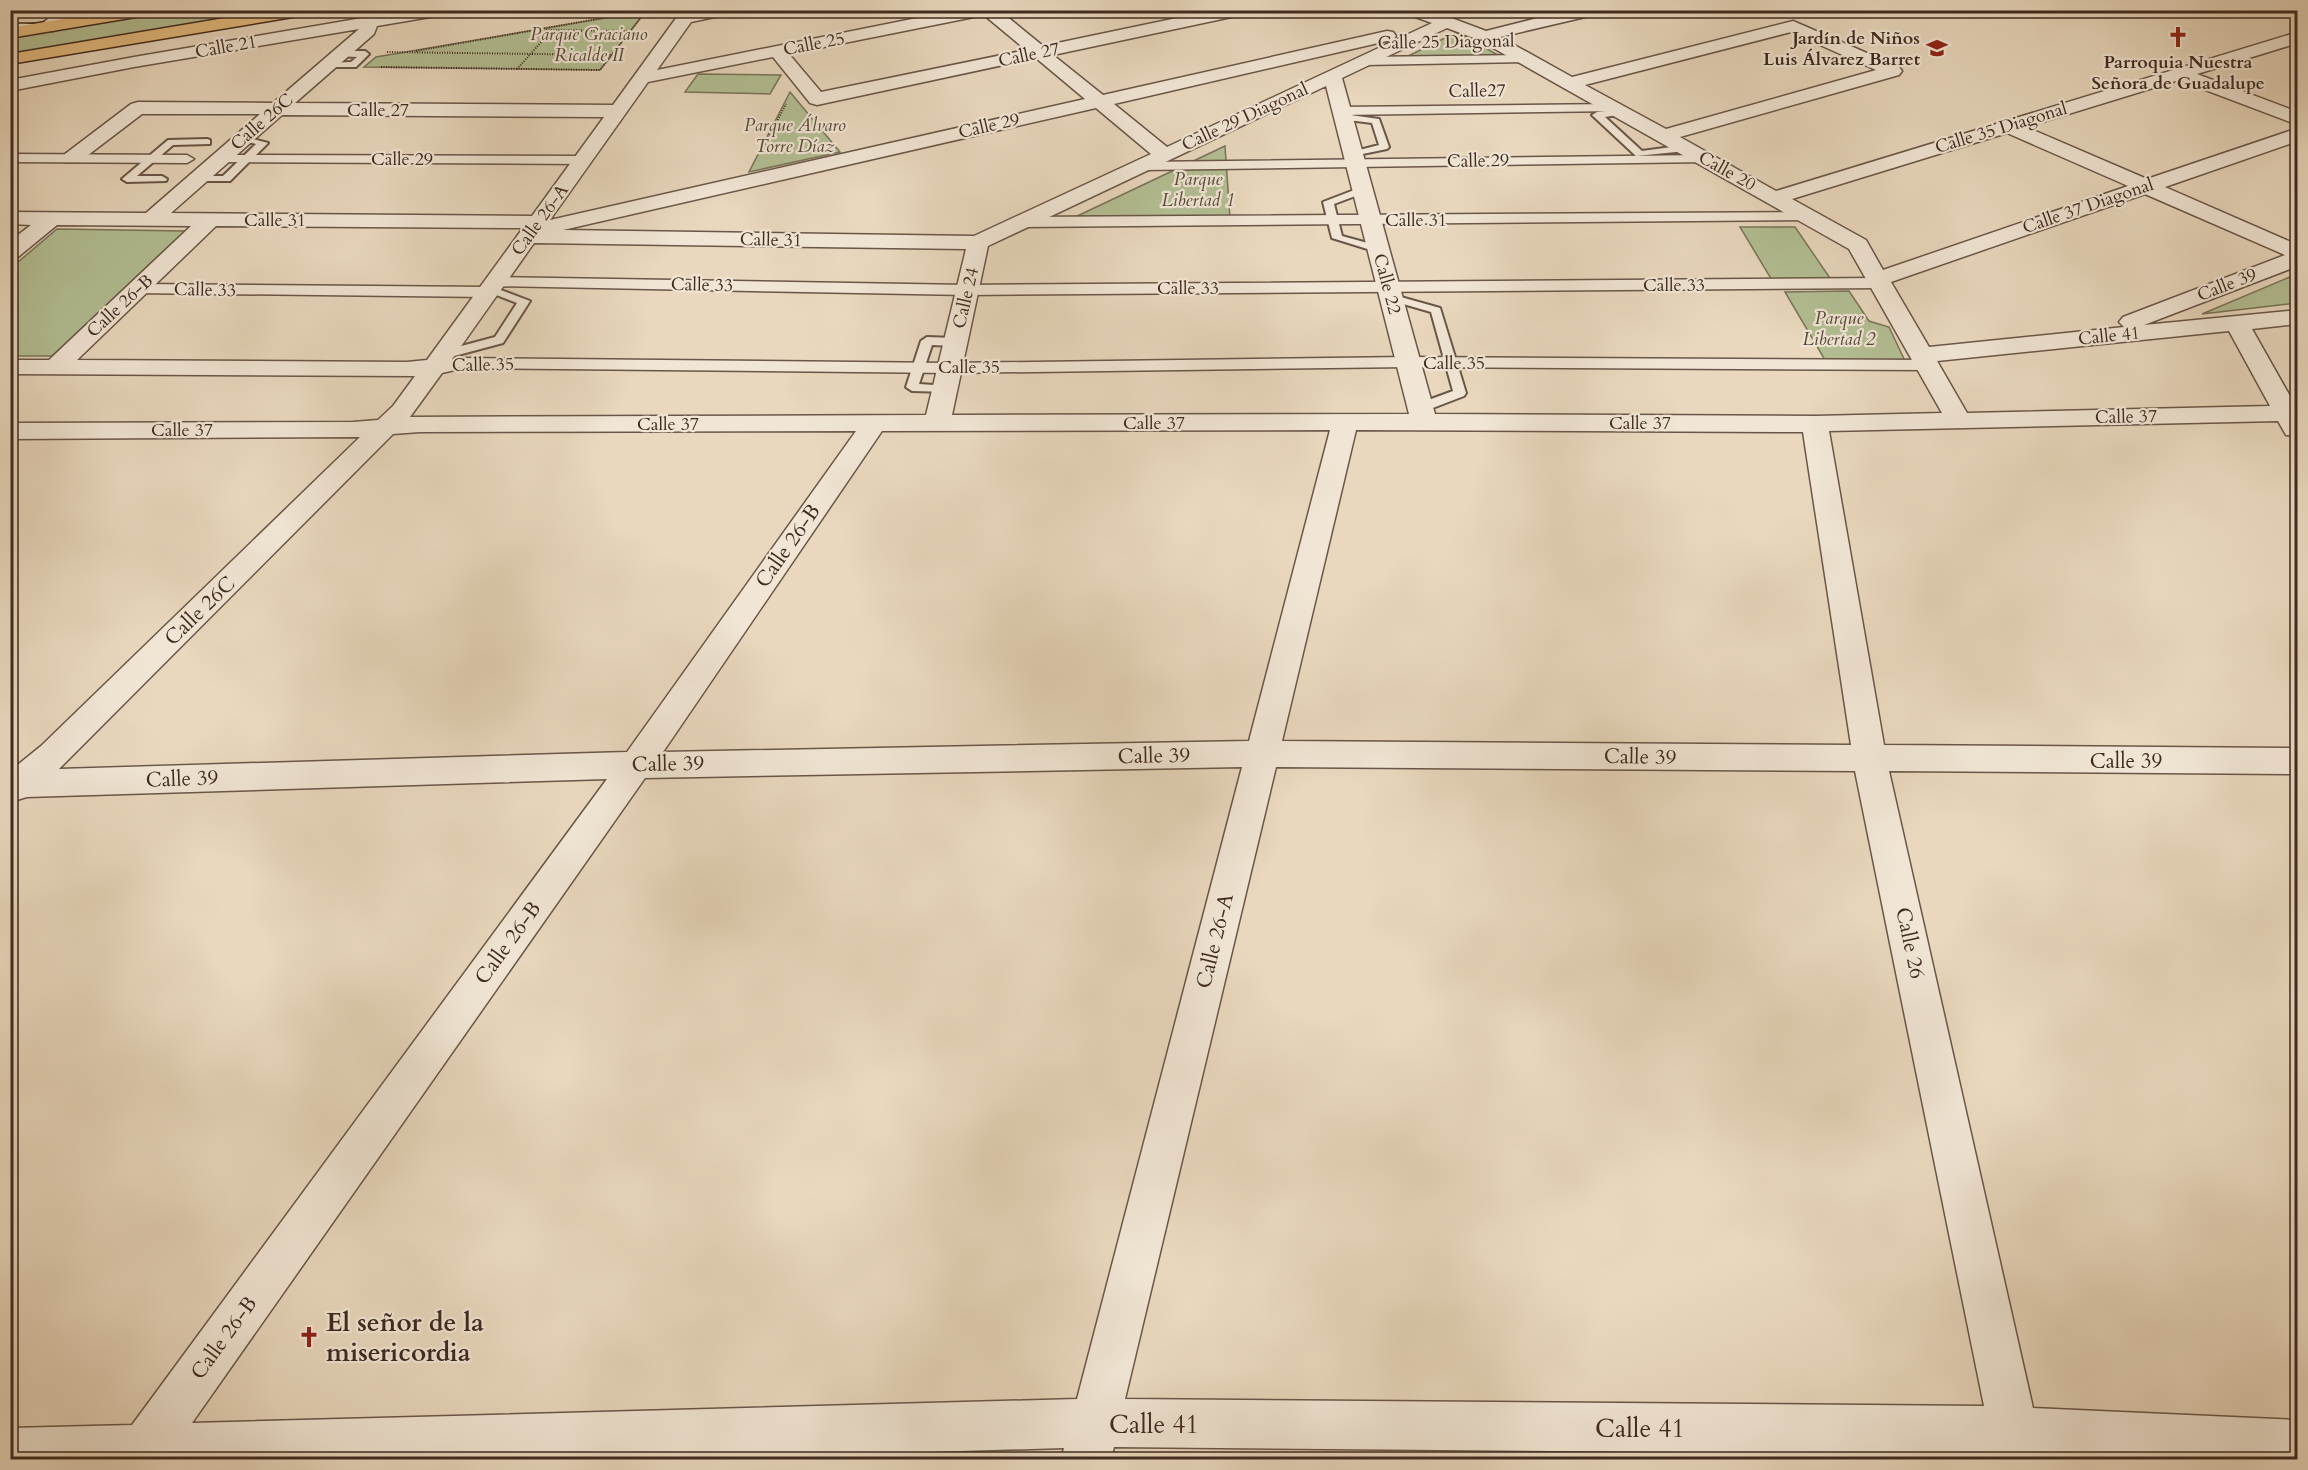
<svg xmlns="http://www.w3.org/2000/svg" width="2308" height="1470" font-family="Cardo,serif">
  <style>
    .green { fill: #b3bf94; stroke: #79745a; stroke-width: 1.5 }
    .lines { fill: none; stroke-linecap: round; stroke-linejoin: round }
    .service-casing { stroke: #6a5648; stroke-width: 4 }
    .pedestrian-casing { stroke: #6a5648; stroke-width: 3 }
    .minor-casing { stroke: #6a5648; stroke-width: 3 }
    .primary-casing { stroke: #3f2a21; stroke-width: 3 }
    .path { stroke: #3f2a21; stroke-width: 2; stroke-dasharray: 1 1.5; stroke-linecap: butt }
    .service { fill: #f1e6d5; fill-rule: evenodd }
    .pedestrian { fill: #f1e6d5; fill-rule: evenodd }
    .minor { fill: #f1e6d5; fill-rule: evenodd }
    .primary { fill: #e4bc7f; fill-rule: evenodd }
    .labels { text-anchor: middle; dominant-baseline: central; stroke-width: 4.5; stroke-linejoin: round; paint-order: stroke }
    .far-park-label { font-size: 18px; font-style: italic; fill: #564838; stroke: #f1e6d5 }
    .far-poi-label { font-size: 18px; font-weight: bold; fill: #3f2a21; stroke: #f1e6d5; text-anchor: end }
    .far-street-label { font-size: 18px; fill: #3f2a21; stroke: #f1e6d5 }
    .street-label { font-size: 21px; fill: #3f2a21; stroke: #f1e6d5 }
    .near-poi-label { font-size: 26px; font-weight: bold; fill: #3f2a21; stroke: #f1e6d5; text-anchor: start }
    .near-street-label { font-size: 26px; fill: #3f2a21; stroke: #f1e6d5 }
  </style>
  <rect width="100%" height="100%" fill="#e9d8be"/>
  <filter id="stains"><feTurbulence type="fractalNoise" baseFrequency=".00333" numOctaves="4"/><feColorMatrix values="0 0 0 0 .2 0 0 0 0 .09 0 0 0 0 .02 0 0 0 .5 -.17"/></filter>
  <radialGradient id="worn" r=".72"><stop offset=".6" stop-color="#630" stop-opacity="0"/><stop offset="1" stop-color="#630" stop-opacity=".3"/></radialGradient>
  <path class="green" d="M176,11h109l-274,45v-19z
    M646,11l-46,59 -236,-3 12,-10z
    M1455,33h4l46,26 -107,2z
    M698,74l83,1 -11,19 -85,-2z
    M790,92l50,60 -91,20z
    M1225,146l5,72 -159,1z
    M1740,227h55l37,54 -59,1z
    M57,229l128,2 -133,125h-41v-88z
    M2297,274v29l-95,11z
    M1849,291l20,30 20,6 16,34 -80,-1 -40,-68z"/>
  <g class="lines">
    <defs>
      <path id="service" d="M10,24h30l4,3 -4,3h-30z
        M340,51h25l4,3 -13,13h-31v-4l26,-1 6,-5 -20,-1v-4z
        M1621,109l3,1v4l-19,3 37,34 44,-6 5,3 -5,3 -50,5 -44,-41 5,-3z
        M1343,114l36,5 10,28 -2,2 -39,8v-4l31,-8 -7,-22 -32,-4v-4z
        M241,136l27,7 -38,38h-37l-1,-2 5,-3h26l33,-32 -15,-4z
        M207,139l3,1v4l-37,1 -36,31h25l5,3 -1,2 -39,1 -5,-3 46,-39z
        M1362,187l5,3 -1,2 -32,12 8,32 40,11v4h-8l-42,-13 -9,-36z
        M490,286l40,15 -27,42 -60,16 -4,-1v-6l56,-15 22,-34 -31,-12v-4z
        M1390,294l50,14 26,85 -2,3 -39,15h-10l-1,-3 1,-3 38,-14 -22,-79 -45,-13v-4z
        M927,337l28,1 6,4 -6,4 -23,-1 -13,39 30,2 2,3 -2,3 -37,-1 -6,-4 15,-46z"/>
      <path id="pedestrian" d="M1528,55l6,4 -1,3 -169,3 -6,-4 6,-4z
        M1614,104l5,1 2,3 -2,3 -278,4 -7,-4 7,-4z
        M10,154l177,1 7,4 -7,4 -177,-1z
        M220,155l363,1 7,4 -7,4 -368,-2 -2,-3z
        M1704,155l7,4 -2,3 -566,8 -7,-4 7,-4z
        M1808,212l8,5 -3,3 -789,7 -8,-5 8,-5z
        M496,277l471,8 913,-7 8,5 -8,5 -913,7 -477,-9 -2,-4 2,-4z
        M138,284l350,3 8,5 -8,5 -356,-4 -2,-4z
        M1408,357l519,3 6,1 3,4 -3,4 -6,1 -519,-3 -458,6 -489,-5 -6,-1 -3,-4 3,-4 6,-1 489,5z"/>
      <path id="minor" d="M59,10h20l-26,21h-12l-3,-4z
        M409,10h41l-8,5 -65,11 -3,8 -79,69 318,2 69,-95h49l-2,4 -38,8 -34,48 300,-60h42l44,36 172,-36h34l-8,5 -188,40 50,40 284,-64 6,1 3,4 -3,4 -6,1 -273,63 53,43 265,-124 -25,-9 -2,-4h25l56,21 83,-21h31l-2,4 -98,23 72,40 221,-56 106,46 3,4 -3,4 -219,62 96,54 522,-159v11l-101,31 101,38v13l-119,-45 -153,47 121,52 151,-51v13l-133,46 133,58v21l-154,59 154,-15v14l-46,5 43,76h3v31l-12,-1 -8,-14 -449,10 55,314 414,3v26l-409,-3 144,637 265,12v40h-200l-54,-3 1,3h-50l-1,-5 -880,-8 -3,13h-50l3,-12 -407,12h-647v-32l122,-3 475,-646 -580,18 -17,5v-31l31,-25 319,-309 -350,2v-16l343,-1 25,-2 15,-14 22,-30 -405,-2v-14h39l142,-134 -134,-1 -39,32 -8,2v-18l21,-16 -21,-1v-12l136,1 114,-99h-118l-63,48h-14l-3,-4 3,-4 66,-50 7,-2 135,1 86,-74 -225,38 -124,24v-11l124,-23zM984,15l42,35 -205,42 -32,-38zM1447,28l32,12 370,209 93,164 -127,3 -380,-2 -93,-336zM1791,32l85,38 -210,59 -81,-44zM773,57l37,46 7,2 219,-47 49,41 -535,121 98,-138zM1326,86l83,328 -457,1 36,-169zM1096,108l55,46 -177,82 -411,-6zM282,115l322,2 -72,99 -361,-3zM2007,133l121,53 -245,84 -17,-30 -74,-41zM2145,194l140,61 -162,62 -4,5 5,5 -195,20 -38,-65zM216,226l307,2 -96,132 -20,2 -330,-2zM534,243l432,6 -40,166 -516,2 32,-44 13,-3 3,-5 -6,-6zM2229,331l41,75 -303,7 -30,-52zM1330,430l-81,311 -586,11 219,-321zM1356,430l447,2 48,313 -569,-4zM856,431l-229,321 -568,17 334,-335 27,-2zM1242,767l-165,632 -885,24 453,-645zM1276,767l579,4 129,635 -859,-7z"/>
      <path id="primary" d="M115,10h41l-8,5 -138,23v-10z
        M272,10h41l-8,5 -295,49v-10z"/>
    </defs>
    <use href="#service" class="service-casing"/>
    <use href="#pedestrian" class="pedestrian-casing"/>
    <use href="#minor" class="minor-casing"/>
    <use href="#primary" class="primary-casing"/>
    <path class="path" d="M546,30l84,1
      M416,51l232,-41
      M387,52l224,3
      M381,67l219,3 46,-59
      M517,69l35,-39
      M760,153l26,-49"/>
    <use href="#service" class="service"/>
    <use href="#pedestrian" class="pedestrian"/>
    <use href="#minor" class="minor"/>
    <use href="#primary" class="primary"/>
  </g>
  <defs>
    <symbol id="church-bare" viewBox="-9 -9 18 18"><path d="M-1.2-6h2.4v3.5h3.3v2.4h-3.3V6h-2.4V-.1h-3.3v-2.4h3.3Z" fill="#8f2418" stroke="#f1e6d5" stroke-width="2.5" paint-order="stroke"/></symbol>
    <symbol id="school-bare" viewBox="-9 -9 18 18"><path d="M0-5L7-2L0 1L-7-2ZM-4 1L0 2.5L4 1V4Q0 6-4 4Z" fill="#8f2418" stroke="#f1e6d5" stroke-width="2.5" paint-order="stroke"/></symbol>
  </defs>
  <g fill-rule="evenodd">
    <use href="#church-bare" x="2163" y="22" width="30" height="30"/>
    <use href="#school-bare" x="1922" y="33" width="30" height="30"/>
    <use href="#church-bare" x="294" y="1322" width="30" height="30"/>
  </g>
  <g class="labels">
    <g class="far-park-label">
      <text x="589" y="34">Parque Graciano<tspan x="589" dy="21">Ricalde II</tspan></text>
      <text x="795" y="125">Parque Álvaro<tspan x="795" dy="21">Torre Díaz</tspan></text>
      <text x="1198" y="179">Parque<tspan x="1198" dy="21">Libertad 1</tspan></text>
      <text x="1839" y="318">Parque<tspan x="1839" dy="21">Libertad 2</tspan></text>
    </g>
    <g class="far-poi-label">
      <text x="1920" y="38">Jardín de Niños<tspan x="1920" dy="21">Luis Álvarez Barret</tspan></text>
      <text x="2178" y="62" text-anchor="middle">Parroquia Nuestra<tspan x="2178" dy="21">Señora de Guadalupe</tspan></text>
    </g>
    <g class="far-street-label">
      <text transform="translate(1446 42) rotate(-1)">Calle 25 Diagonal</text>
      <text transform="translate(814 44) rotate(-11)">Calle 25</text>
      <text transform="translate(226 47) rotate(-10)">Calle 21</text>
      <text transform="translate(1029 55) rotate(-12)">Calle 27</text>
      <text transform="translate(1477 91) rotate(-1)">Calle27</text>
      <text x="378" y="110">Calle 27</text>
      <text transform="translate(1245 117) rotate(-25)">Calle 29 Diagonal</text>
      <text transform="translate(262 122) rotate(-41)">Calle 26C</text>
      <text transform="translate(989 126) rotate(-13)">Calle 29</text>
      <text transform="translate(2001 128) rotate(-17)">Calle 35 Diagonal</text>
      <text x="402" y="159">Calle 29</text>
      <text transform="translate(1478 161) rotate(-1)">Calle 29</text>
      <text transform="translate(1727 171) rotate(29)">Calle 20</text>
      <text transform="translate(2088 206) rotate(-19)">Calle 37 Diagonal</text>
      <text x="275" y="220">Calle 31</text>
      <text transform="translate(540 220) rotate(-54)">Calle 26-A</text>
      <text x="1416" y="220">Calle 31</text>
      <text transform="translate(771 240) rotate(1)">Calle 31</text>
      <text transform="translate(1387 284) rotate(75)">Calle 22</text>
      <text transform="translate(702 285) rotate(1)">Calle 33</text>
      <text x="1674" y="285">Calle 33</text>
      <text transform="translate(2227 285) rotate(-21)">Calle 39</text>
      <text x="1188" y="288">Calle 33</text>
      <text transform="translate(205 290) rotate(1)">Calle 33</text>
      <text transform="translate(966 298) rotate(-77)">Calle 24</text>
      <text transform="translate(120 306) rotate(-43)">Calle 26-B</text>
      <text transform="translate(2109 336) rotate(-6)">Calle 41</text>
      <text x="1454" y="363">Calle 35</text>
      <text transform="translate(483 365) rotate(-1)">Calle 35</text>
      <text x="969" y="367">Calle 35</text>
      <text transform="translate(2126 417) rotate(-1)">Calle 37</text>
      <text x="1154" y="423">Calle 37</text>
      <text x="1640" y="423">Calle 37</text>
      <text x="668" y="424">Calle 37</text>
      <text x="182" y="430">Calle 37</text>
    </g>
    <g class="street-label">
      <text transform="translate(788 546) rotate(-55)">Calle 26-B</text>
      <text transform="translate(200 611) rotate(-44)">Calle 26C</text>
      <text transform="translate(1154 756) rotate(-1)">Calle 39</text>
      <text transform="translate(1640 757) rotate(1)">Calle 39</text>
      <text x="2126" y="761">Calle 39</text>
      <text transform="translate(668 764) rotate(-1)">Calle 39</text>
      <text transform="translate(182 779) rotate(-2)">Calle 39</text>
      <text transform="translate(1215 941) rotate(-76)">Calle 26-A</text>
      <text transform="translate(508 943) rotate(-54)">Calle 26-B</text>
      <text transform="translate(1910 943) rotate(78)">Calle 26</text>
      <text transform="translate(224 1338) rotate(-54)">Calle 26-B</text>
    </g>
    <g class="near-poi-label">
      <text x="326" y="1322">El señor de la<tspan x="326" dy="30">misericordia</tspan></text>
    </g>
    <g class="near-street-label">
      <text x="1154" y="1424">Calle 41</text>
      <text x="1640" y="1428">Calle 41</text>
    </g>
  </g>
  <rect width="2308" height="1470" fill="none" stroke="#e9d8be" stroke-width="36"/>
  <rect x="12" y="12" width="2284" height="1446" fill="none" stroke="#3f2a21" stroke-width="3"/>
  <rect x="18" y="18" width="2272" height="1434" fill="none" stroke="#3f2a21" stroke-width="1.5"/>
  <rect width="100%" height="100%" filter="url(#stains)"/>
  <rect width="100%" height="100%" fill="url(#worn)"/>
</svg>
